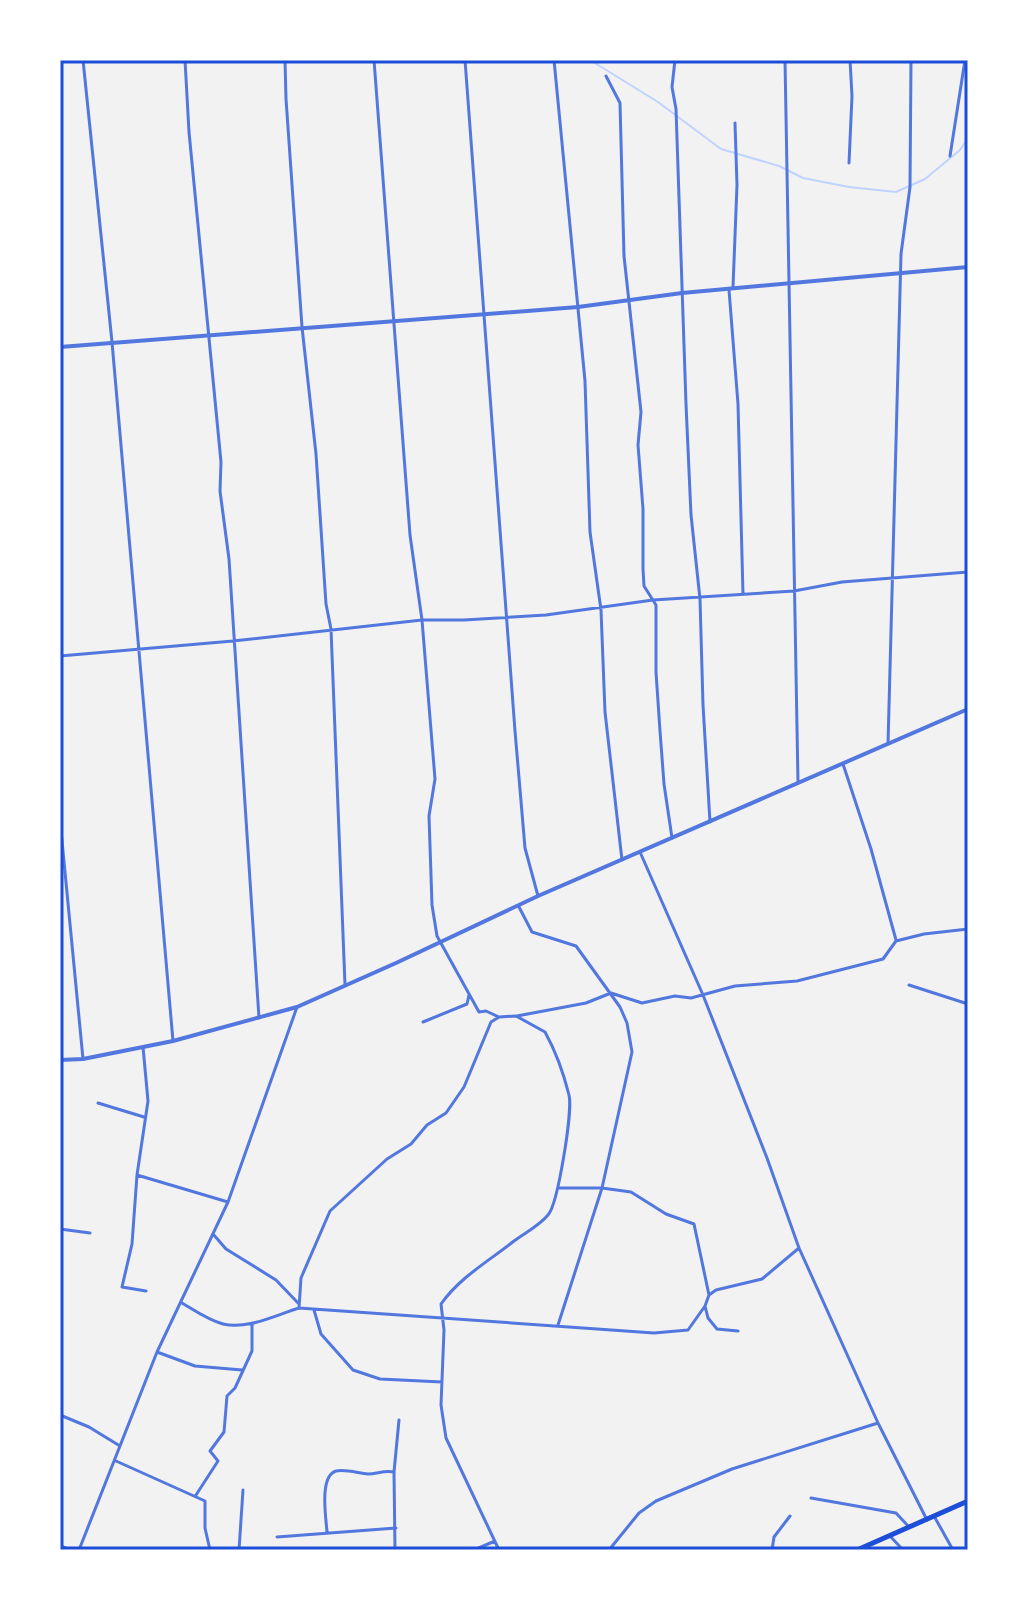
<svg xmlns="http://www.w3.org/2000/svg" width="1028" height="1610" font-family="Overpass,sans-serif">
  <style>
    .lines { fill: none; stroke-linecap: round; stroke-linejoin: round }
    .stream { stroke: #bfd3fe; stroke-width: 2 }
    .minor { stroke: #5277de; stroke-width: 3 }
    .tertiary { stroke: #5277de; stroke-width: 4 }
    .trunk { stroke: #1d4ed8; stroke-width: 5 }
    .neatline { fill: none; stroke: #1d4ed8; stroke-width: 3 }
  </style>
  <rect width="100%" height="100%" fill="#f2f2f2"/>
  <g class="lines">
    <path class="stream" d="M590,60l68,42 63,47 58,17 24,12 46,9 47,5 29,-13 35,-29 8,-12"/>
    <path class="minor" d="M83,60l29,282 61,699
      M185,60l4,72 32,330 -1,29 9,68 30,459
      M285,60l1,39 16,228 14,127 10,150 5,25 14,356
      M374,60l36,475 12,85 13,159 -6,37 3,89 5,31 42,76 7,-1 13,6 17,-1 29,16c10,18 19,43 24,63 4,15 -11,109 -21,120 -9,11 -22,17 -34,26 -25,20 -54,36 -73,63l3,26 -3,75 5,33 53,112
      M465,60l50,671 10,117 13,48
      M554,60l31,321 5,151 11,78 4,102 17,148
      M675,60l-3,27 4,22 10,295 5,111 9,84 3,106 7,117
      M785,60l13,723
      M606,76l14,27 4,153 17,156 -3,33 5,64v60l1,17 12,19v67l4,59 4,53 8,54
      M950,156l15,-96
      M849,163l3,-67 -2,-36
      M733,287l4,-102 -2,-62
      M729,290l9,114 5,190
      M60,656l173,-15 189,-21h42l82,-5 107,-15 141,-9 48,-9 126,-10
      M888,744l13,-490 9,-67 1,-127
      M843,764l28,85 25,91
      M60,820l23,239
      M640,852l63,143 64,163 32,90 79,175 49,97
      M519,907l13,25 44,14 44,61 7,16 5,29 -30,136 -44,137
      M909,985l59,19
      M517,1016l69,-13 25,-10 31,10 33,-7 16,2 44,-12 62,-5 86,-22 13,-18 28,-7 44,-5
      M423,1022l44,-18 2,-9
      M143,1047l5,54 -11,74 -5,69 -10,43 24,4
      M98,1103l46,14
      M137,1175l91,27
      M60,1229l30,4
      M213,1234l13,15 50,31 23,24
      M709,1295l7,-5 46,-11 37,-31
      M182,1303c12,7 26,17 41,21 24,6 53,-9 76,-16l355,25 34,-3 17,-24 4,-11 -15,-71 -28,-10 -35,-22 -29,-4h-43
      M705,1306l3,12 9,11 21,2
      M299,1308l2,-30 29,-67 57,-52 24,-15 16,-19 19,-12 18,-26 27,-65 8,-5
      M314,1310l7,24 32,36 27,9 62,3
      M157,1352l38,14 47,4
      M60,1415l29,12 31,19
      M116,1461l89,40v27l5,22
      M196,1495l22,-34 -8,-10 14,-19 3,-36 8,-8 17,-37v-28
      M811,1498l85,15 13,14
      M934,1516l19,34
      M327,1532c-1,-14 -8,-56 9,-61 9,-2 22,2 32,3 9,0 16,-4 26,-2
      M890,1536l13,14
      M277,1537l119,-9
      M60,1546l12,4
      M79,1550l78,-198 71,-150 69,-195
      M239,1550l4,-60
      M395,1550l-1,-78 5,-52
      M474,1550l21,-9
      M609,1550l30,-37 17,-12 76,-32 146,-46
      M772,1550l2,-13 16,-21"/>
    <path class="tertiary" d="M60,347l518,-40 104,-14 286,-26
      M60,1060l23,-1 90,-18 124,-34 99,-44 142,-67 430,-187"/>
    <path class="trunk" d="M857,1550l111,-49"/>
  </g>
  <rect width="1028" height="1610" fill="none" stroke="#ffffff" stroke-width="124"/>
  <rect x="62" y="62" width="904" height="1486" class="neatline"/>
</svg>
